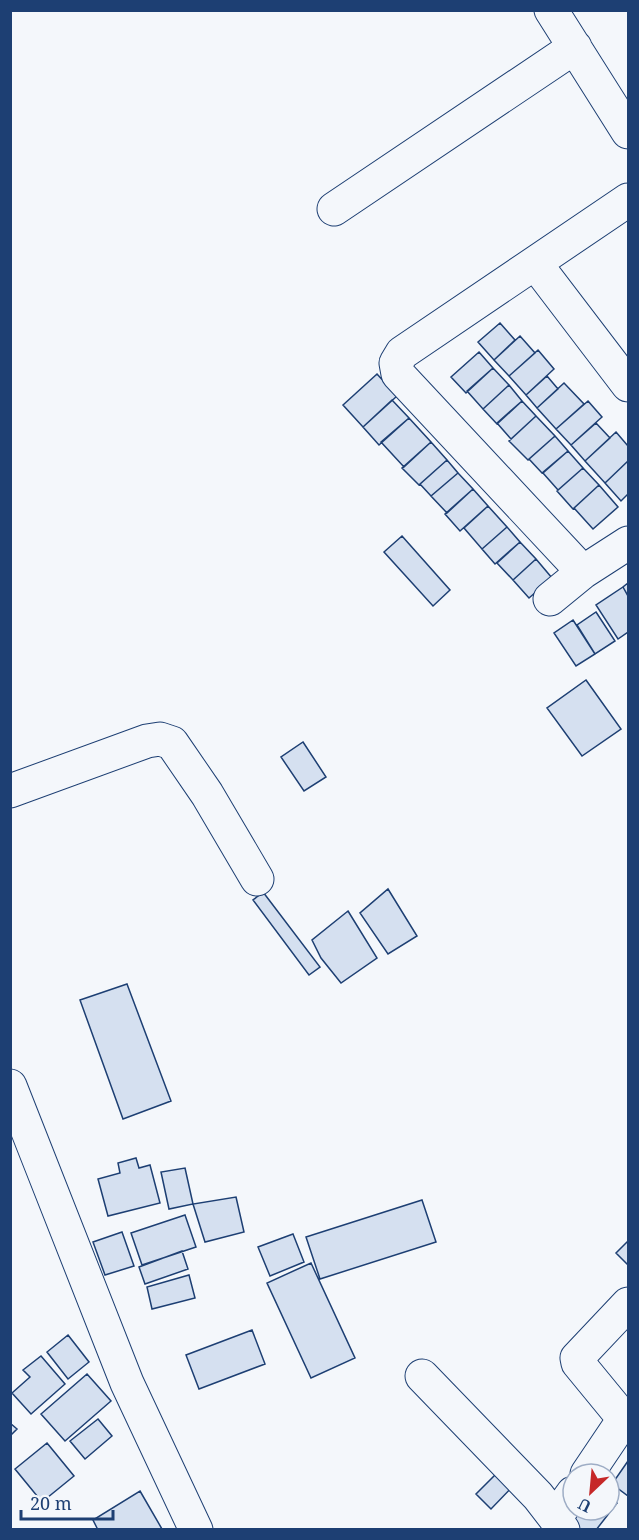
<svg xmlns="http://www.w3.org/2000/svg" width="639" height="1540" font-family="'Noto Serif',serif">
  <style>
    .building { fill: #d5e0f0; stroke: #1d3f73; stroke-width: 1.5 }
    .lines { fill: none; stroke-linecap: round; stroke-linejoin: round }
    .minor-casing { stroke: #1d3f73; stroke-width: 35 }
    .major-casing { stroke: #1d3f73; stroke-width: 35 }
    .minor { stroke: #f4f7fb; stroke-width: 33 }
    .major { stroke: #f4f7fb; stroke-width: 33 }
  </style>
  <rect width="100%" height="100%" fill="#f4f7fb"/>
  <path class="building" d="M500,323l15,17 -21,20 -16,-18z
    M520,336l15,17 -26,23 -15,-16z
    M538,350l16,19 -28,26 -17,-19z
    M479,352l14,16 -27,25 -15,-16z
    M493,368l16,17 -26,24 -16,-18z
    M377,374l20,22 -34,31 -20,-22z
    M547,376l11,13 -21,19 -11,-13z
    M564,383l20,21 -28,25 -19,-21z
    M509,385l13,16 -25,23 -14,-15z
    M392,400l17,18 -30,27 -16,-18z
    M522,401l14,15 -25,23 -14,-16z
    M588,401l14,16 -31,28 -15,-16z
    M536,416l19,20 -27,24 -19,-19z
    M409,418l22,24 -27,25 -23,-25z
    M596,423l14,15 -25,23 -14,-16z
    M616,432l12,14v15l-23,22 -20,-22z
    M555,436l13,15 -26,22 -13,-14z
    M431,442l16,18 -28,25 -17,-17z
    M568,451l15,17 -25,22 -15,-17z
    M447,460l11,13 -27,23 -11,-12z
    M628,461v33l-7,7 -16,-18z
    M583,468l16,17 -26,24 -16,-18z
    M458,473l15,16 -26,24 -16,-17z
    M599,485l19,22 -25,22 -19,-21z
    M473,489l15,17 -28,25 -15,-17z
    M488,506l19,21 -25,22 -18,-21z
    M507,527l13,15 -25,22 -13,-15z
    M402,536l48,54 -17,16 -49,-54z
    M520,542l16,17 -23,21 -16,-17z
    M536,559l16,19 -23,20 -16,-18z
    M628,583v13l-5,-9z
    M623,587l5,9v36l-10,7 -22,-34z
    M596,612l19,29 -20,13 -18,-29z
    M573,620l22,34 -19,12 -22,-33z
    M586,680l35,49 -39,27 -35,-48z
    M303,742l23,35 -22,14 -23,-34z
    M388,889l29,47 -29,18 -28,-41z
    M263,892l57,75 -11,8 -56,-75z
    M348,911l29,47 -36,25 -20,-25 -9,-18z
    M127,984l44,117 -48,18 -43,-119z
    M136,1158l3,10 11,-3 10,38 -52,13 -10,-37 22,-6 -2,-10z
    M185,1168l8,36 -24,5 -8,-37z
    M236,1197l8,35 -39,10 -12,-38z
    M422,1200l14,42 -116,37 -14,-42z
    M185,1215l11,32 -54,18 -11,-32z
    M122,1232l12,34 -29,9 -12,-33z
    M293,1234l11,28 -34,14 -12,-29z
    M628,1241v24l-12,-12z
    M182,1251l6,18 -43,15 -6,-17z
    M311,1263l44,95 -44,20 -44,-95z
    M189,1275l6,23 -43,11 -5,-22z
    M252,1330l13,34 -66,25 -13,-34z
    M68,1335l21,27 -21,17 -21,-27z
    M41,1356l24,28 -34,30 -19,-21 18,-16 -7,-7z
    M87,1374l24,27 -46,40 -24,-27z
    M98,1419l14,17 -27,23 -15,-18z
    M10,1423l7,6 -7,7z
    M47,1443l27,33 -32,26 -27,-33z
    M628,1461v35l-16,-12z
    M500,1470l15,14 -24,25 -15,-15z
    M140,1491l22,38 -64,1 -5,-10z
    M609,1496l8,7 -21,27h-18l-10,-9 9,-11h32z"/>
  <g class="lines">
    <defs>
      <path id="minor" d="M551,10l77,122
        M334,209l241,-162
        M535,263l93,122
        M583,572l-185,-198 -2,-11 6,-10 226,-153
        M550,599l33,-27 45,-29
        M10,791l137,-50 13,-2 12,4 35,51 50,85
        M422,1376l116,120 17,22
        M587,1474l37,-55 -46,-56 -1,-5 51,-54
        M563,1530l-8,-12 18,-25"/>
      <path id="major" d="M10,1086l117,297 69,147"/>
    </defs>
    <use href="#minor" class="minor-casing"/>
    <use href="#major" class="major-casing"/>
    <use href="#minor" class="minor"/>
    <use href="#major" class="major"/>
  </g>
  <rect width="639" height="1540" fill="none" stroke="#1d3f73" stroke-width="24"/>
  <g transform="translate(591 1492) rotate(206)"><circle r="28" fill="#f4f7fb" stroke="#9eadc5" stroke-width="1.5"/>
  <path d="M0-4.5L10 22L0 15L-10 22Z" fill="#c62828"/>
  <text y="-9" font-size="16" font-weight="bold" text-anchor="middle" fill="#1d3f73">U</text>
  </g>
  <path d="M21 1510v9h92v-9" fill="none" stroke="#1d3f73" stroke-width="3"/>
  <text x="30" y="1510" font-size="18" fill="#1d3f73" stroke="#f4f7fb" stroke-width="4.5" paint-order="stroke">20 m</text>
</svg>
